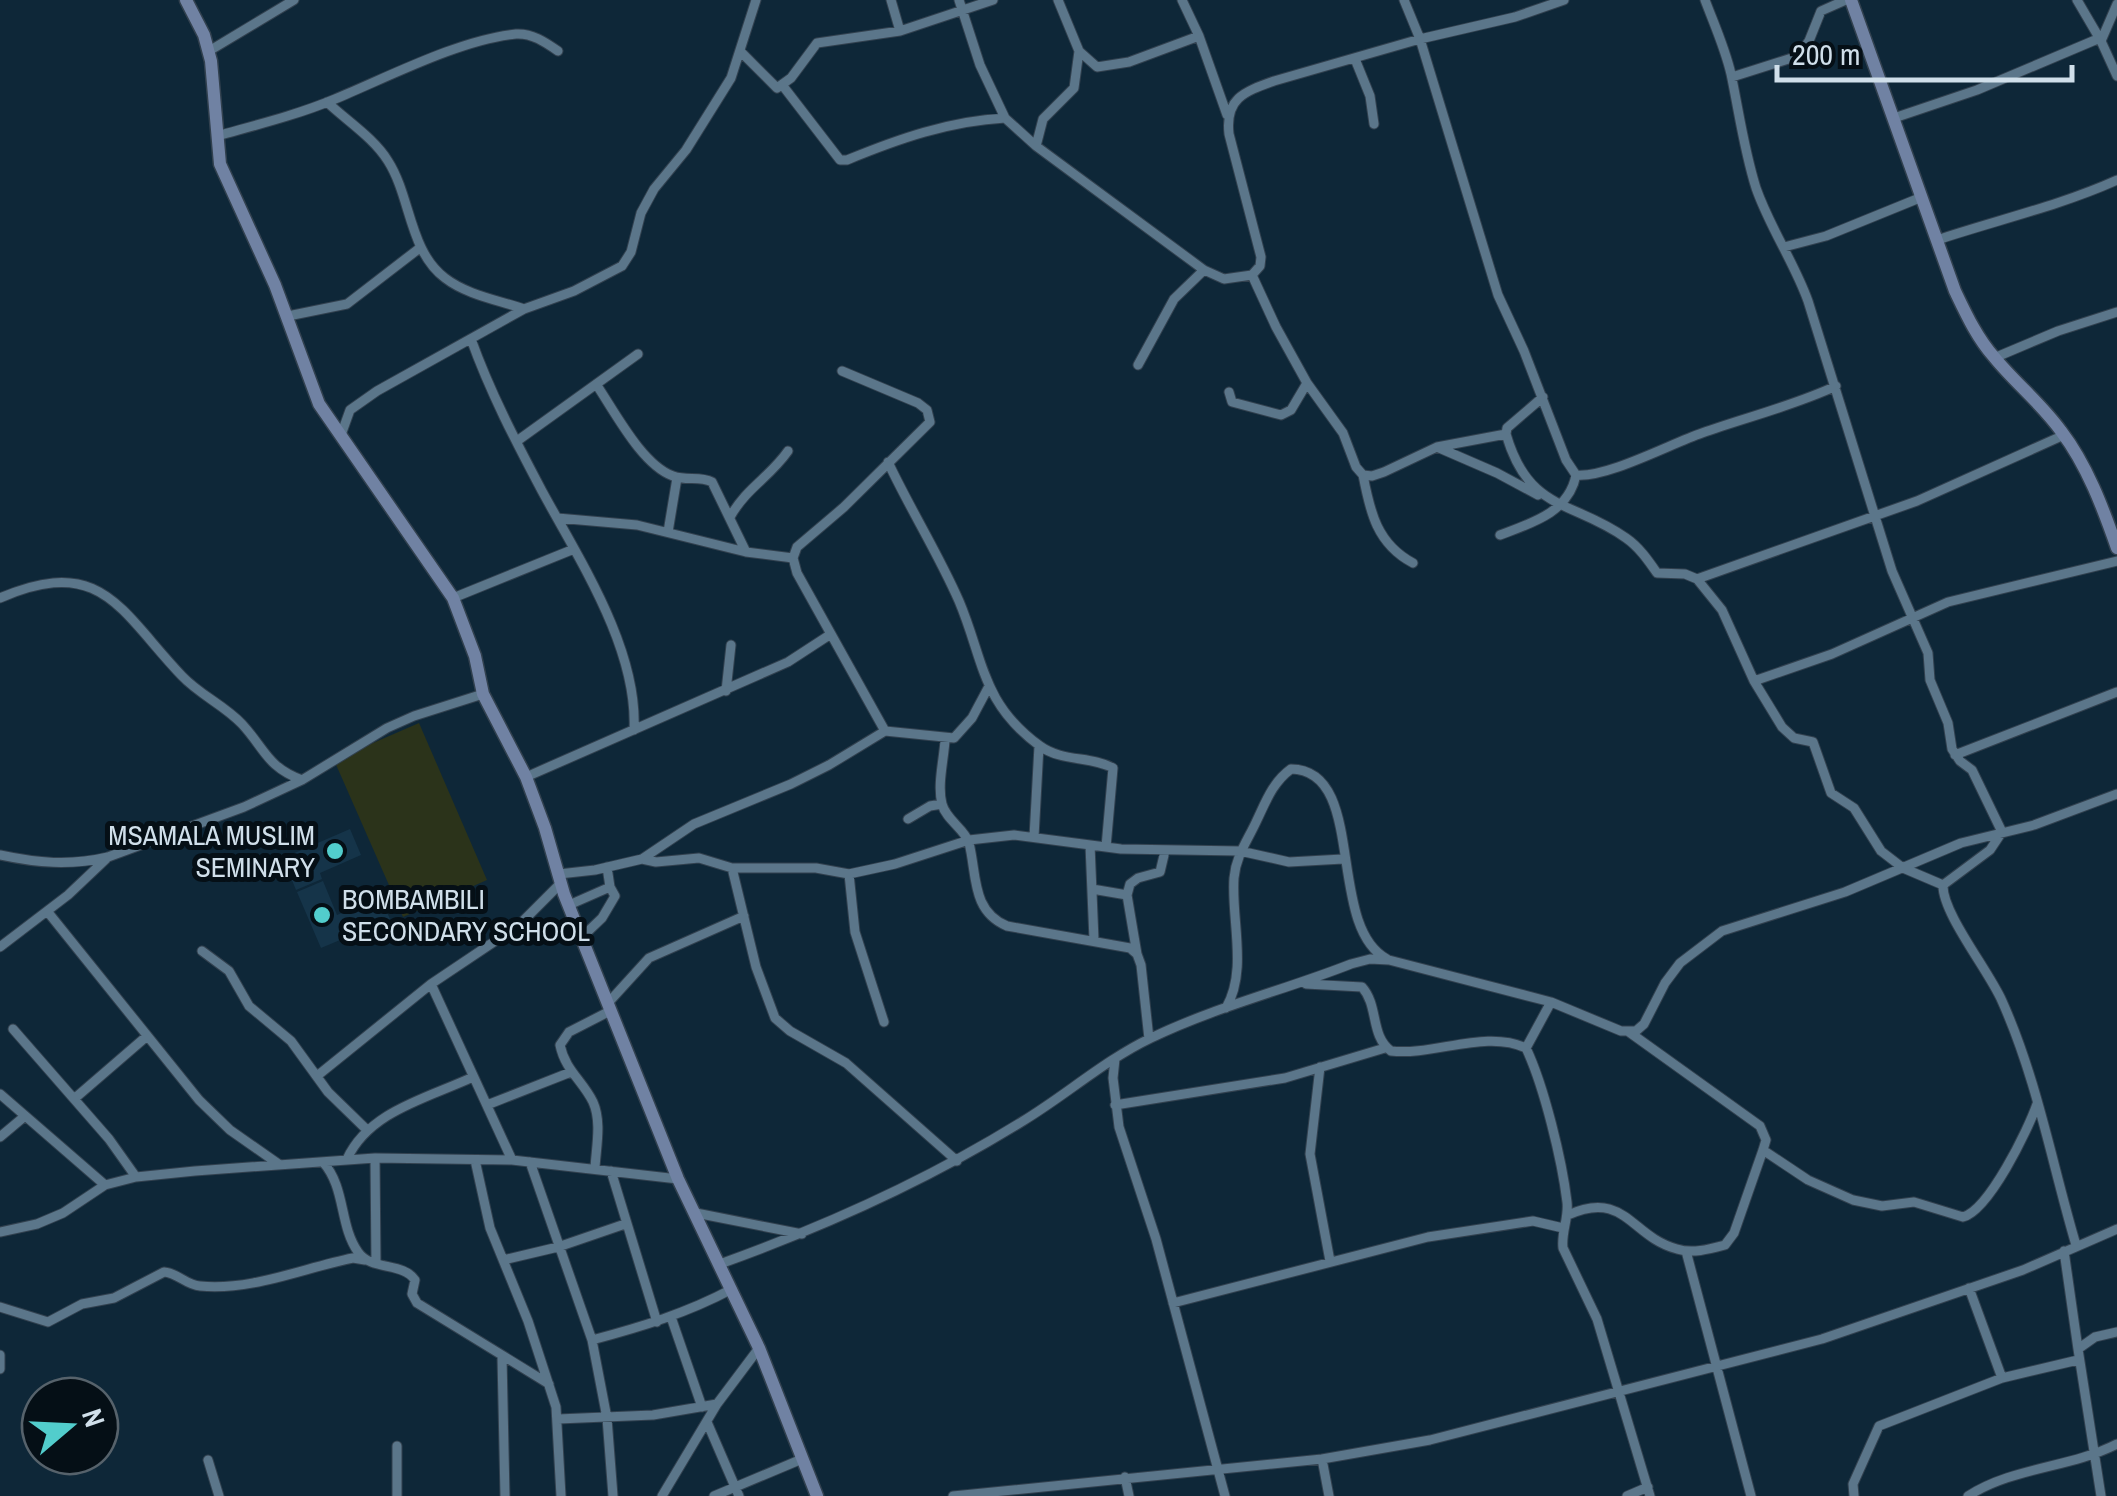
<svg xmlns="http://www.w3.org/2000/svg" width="2117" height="1496" font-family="'Archivo Narrow',sans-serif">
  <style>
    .built { fill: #153449 }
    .green { fill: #2b331a }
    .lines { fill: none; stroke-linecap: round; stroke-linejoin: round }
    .street-casing { stroke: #32414f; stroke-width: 11 }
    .secondary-casing { stroke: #32414f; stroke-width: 15 }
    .street { stroke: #5b768a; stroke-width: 9 }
    .secondary { stroke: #7082a3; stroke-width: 12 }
    .poi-dot { fill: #52cdcc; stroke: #050f16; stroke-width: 4 }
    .labels { text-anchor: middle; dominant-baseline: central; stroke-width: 10; stroke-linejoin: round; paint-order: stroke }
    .poi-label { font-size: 28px; fill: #d0dfea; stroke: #050f16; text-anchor: end }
  </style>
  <rect width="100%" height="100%" fill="#0e2738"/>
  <path class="built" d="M350,829l11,26 -41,18 2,6 -26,11 -13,-32z
    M323,881l14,34 43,-18 10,22 -69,29 -24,-56z"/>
  <path class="green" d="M419,723l68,157 -84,37 -69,-157z"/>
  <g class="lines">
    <defs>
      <path id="street" d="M891,0l9,31
        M959,0l21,65 25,53 31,28 168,124 20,9 28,-4 8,-9 1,-9 -32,-123c-4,-35 14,-42 45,-53l146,-42 95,-22 49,-17
        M1058,0l21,51 18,16 32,-5 70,-26
        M1182,0l17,36 28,79
        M1404,0l16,39 78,256 26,56 42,109 10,15c31,3 94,-31 126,-42 45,-16 91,-27 134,-47
        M1705,0c9,24 20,48 26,74 8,38 13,76 25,114 14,40 38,74 52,113l84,270 36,82 2,27 18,43 4,26 8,12 12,9 30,62 -12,18 -47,35c-1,28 46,86 59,116 35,78 50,163 74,244
        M2077,0l24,41 16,35
        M2101,41l16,-37
        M209,51l85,-51
        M740,51l37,37 14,-10 26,-35 83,-12 93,-31
        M1355,59l15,37 4,28
        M1732,77l66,-21 11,-15 12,-30 25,-11
        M783,86l57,74h7c51,-21 102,-39 158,-42
        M327,102c20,19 47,36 61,59 23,36 21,90 57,117 22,17 53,22 79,31
        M1894,118l83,-28 123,-52
        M217,136c39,-11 80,-21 118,-37 51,-21 126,-60 181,-65 16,-1 29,8 42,17
        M1036,146l7,-27 31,-31 5,-37
        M1937,240c60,-20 122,-34 180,-60
        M1784,247l42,-11 96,-39
        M1252,275l24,52 31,56 36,50 13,34 7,8 9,1 12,-4 53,-25 69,-13
        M288,316l59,-12 74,-57
        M471,339c19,53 45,103 71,152 38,70 96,158 92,239
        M1994,358l64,-27 59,-19
        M1138,365l36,-66 30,-29
        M842,371l76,32 9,7 3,12 -86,85 -47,40 -4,11 4,15 88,158 69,7 18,-20 16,-30
        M596,384c19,28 46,81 77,92 13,5 27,0 39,6l34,70
        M1229,392l3,10 49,13 10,-5 16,-27
        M1543,397l-36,31 -1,6c23,79 67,66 120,104 13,9 22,22 31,35l28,1 12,5 25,31 32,71 28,46 12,11 19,4 18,51 23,15 27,43 22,17 40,17
        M341,435l9,-25 27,-19 147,-82 50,-18 48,-25 9,-14 10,-39 13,-24 32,-39 45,-72 25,-78
        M517,441l121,-87
        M1437,447l60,26 41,22
        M888,462c22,47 50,91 71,139 25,59 22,102 81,145 22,16 51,10 73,22l-7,79
        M1363,475c7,37 14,69 50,88
        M730,517c17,-30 39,-39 58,-66
        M557,518l80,7 109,27 47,6
        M668,532l9,-54
        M1500,535c32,-12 69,-23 76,-60
        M1697,579l220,-78 147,-66
        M0,598c102,-44 120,13 182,78 18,19 42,29 60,48 23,25 25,43 60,56
        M453,598l121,-49
        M1754,681l78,-27 116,-52 169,-41
        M726,691l5,-46
        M945,740c-1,19 -8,45 -3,64 4,16 23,25 27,39 8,31 2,68 38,83l123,22 7,6 4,11 8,74
        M1955,755l162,-63
        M526,777l262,-115 43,-28
        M908,819l22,-13 12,-2
        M1034,837l5,-91
        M1090,845l4,95
        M0,855c37,8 70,11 108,2l136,-50 58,-27 85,-52 27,-12 69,-22
        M642,859l14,3 43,-4 33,10h84l33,6 46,-10 74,-24 45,-5 107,14 119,2 49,11 54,-3
        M732,868l24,99 19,51 15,13 56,32 111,98
        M559,874l36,-4 47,-11 52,-35 97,-40 38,-19 56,-34
        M849,874l6,58 29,90
        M1092,889l35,6
        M569,905l41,-18 -3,-20
        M47,911l152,189 31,30 50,35
        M581,938l21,-20 13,-22 -5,-9
        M0,947l68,-52 38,-36
        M202,951l27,20 20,35 42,35 37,51 38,37
        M1137,954l-10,-59 3,-11 8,-6 22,-6 5,-21
        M431,984l81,176
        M1306,984l56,3c17,19 8,49 29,64 43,5 95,-22 135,-3 18,38 36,112 41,154 2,16 -6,30 -4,46l34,71 53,177
        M608,1003l41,-45 95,-42
        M1226,1008c22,-38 5,-88 8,-130 2,-23 14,-38 23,-58 9,-19 16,-38 34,-51 77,1 34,157 96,190
        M13,1029l96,110 27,38
        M1526,1048l25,-46
        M1115,1059l-2,19 6,49 37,112 69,257
        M1320,1067l-10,87 20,107
        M317,1076l114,-92 88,-59 42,-42
        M0,1094l105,91
        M74,1099l73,-63
        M487,1105l84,-33
        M1115,1105l170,-27 100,-30
        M0,1137l25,-21
        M1763,1150l45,30 45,20 29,6 32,-4 49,15c26,-7 65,-87 74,-113
        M375,1158l1,105
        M347,1159c22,-48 81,-61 126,-82
        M475,1160l15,68 38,93 28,86 5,89
        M323,1162c23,26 16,63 35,90 13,19 45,10 57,28l-3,14 5,9 132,81
        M530,1162l62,178 15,78 6,78
        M595,1168c1,-20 7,-46 -2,-66 -10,-21 -28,-32 -33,-57l9,-13 41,-21
        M611,1171l46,151
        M696,1213l106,21
        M1568,1215c57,-26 63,22 109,34 15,5 33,0 48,-4l9,-12 29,-83 3,-10 -6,-14 -131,-94
        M0,1232l37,-8 26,-11 42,-28 31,-8 59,-6 180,-13 137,2 166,19
        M1686,1251l65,245
        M2064,1251l14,98
        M503,1260l55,-13 67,-23
        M720,1264c106,-38 208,-84 303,-143 43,-26 82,-61 128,-83 64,-31 134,-48 200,-74l19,-5 19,1 162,42 70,29h15l8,-7 21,-41 15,-20 42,-32 123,-39 116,-49 73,-18 83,-31
        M1969,1288l33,90
        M1173,1303l255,-66 105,-16 30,7
        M0,1307l48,15 34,-18 32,-6 50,-26c14,1 22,13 36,14 52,5 103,-18 153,-28l12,2
        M671,1317l31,90
        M592,1340c49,-13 95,-27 140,-51
        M0,1355v14
        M502,1357l3,139
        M558,1419l95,-4 64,-11
        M707,1422l32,74
        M397,1446v50
        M1322,1459l7,37
        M208,1460l11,36
        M1125,1477l4,19
        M662,1496l55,-92 42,-56
        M714,1496l88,-37
        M953,1496l369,-37 108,-19 392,-101 201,-69 94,-41
        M1627,1496l21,-9
        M1854,1496l-1,-12 26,-58 123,-48 76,-18
        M1968,1496c45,-29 102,-28 149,-52
        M2101,1496l-23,-147 17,-12 22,-5"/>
      <path id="secondary" d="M186,0l18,35 7,26 9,103 55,121 44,119 134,194 22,58 8,38 43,83 19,51 19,66 114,285 81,169 58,148
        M1851,0l104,291c11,23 22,47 39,66 21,26 47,46 67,74 26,34 42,77 56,117"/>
    </defs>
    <use href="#street" class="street-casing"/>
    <use href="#secondary" class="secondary-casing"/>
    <use href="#street" class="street"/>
    <use href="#secondary" class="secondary"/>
  </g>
  <g class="poi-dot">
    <circle cx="335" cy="851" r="10"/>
    <circle cx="322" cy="915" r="10"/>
  </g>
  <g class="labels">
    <g class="poi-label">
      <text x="315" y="835">MSAMALA MUSLIM<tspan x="315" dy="32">SEMINARY</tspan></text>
      <text x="342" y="899" text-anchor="start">BOMBAMBILI<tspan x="342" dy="32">SECONDARY SCHOOL</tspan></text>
    </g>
  </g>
  <g transform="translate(70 1426) rotate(71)"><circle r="48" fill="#050f16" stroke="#56626b" stroke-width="2.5"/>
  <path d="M0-8L18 38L0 25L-18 38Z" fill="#52cdcc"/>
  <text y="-15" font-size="28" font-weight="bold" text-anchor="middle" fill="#d0dfea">N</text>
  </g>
  <path d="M1777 65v15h295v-15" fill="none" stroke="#d0dfea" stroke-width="5"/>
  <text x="1792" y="65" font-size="30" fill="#d0dfea" stroke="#050f16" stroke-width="8" paint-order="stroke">200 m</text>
</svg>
